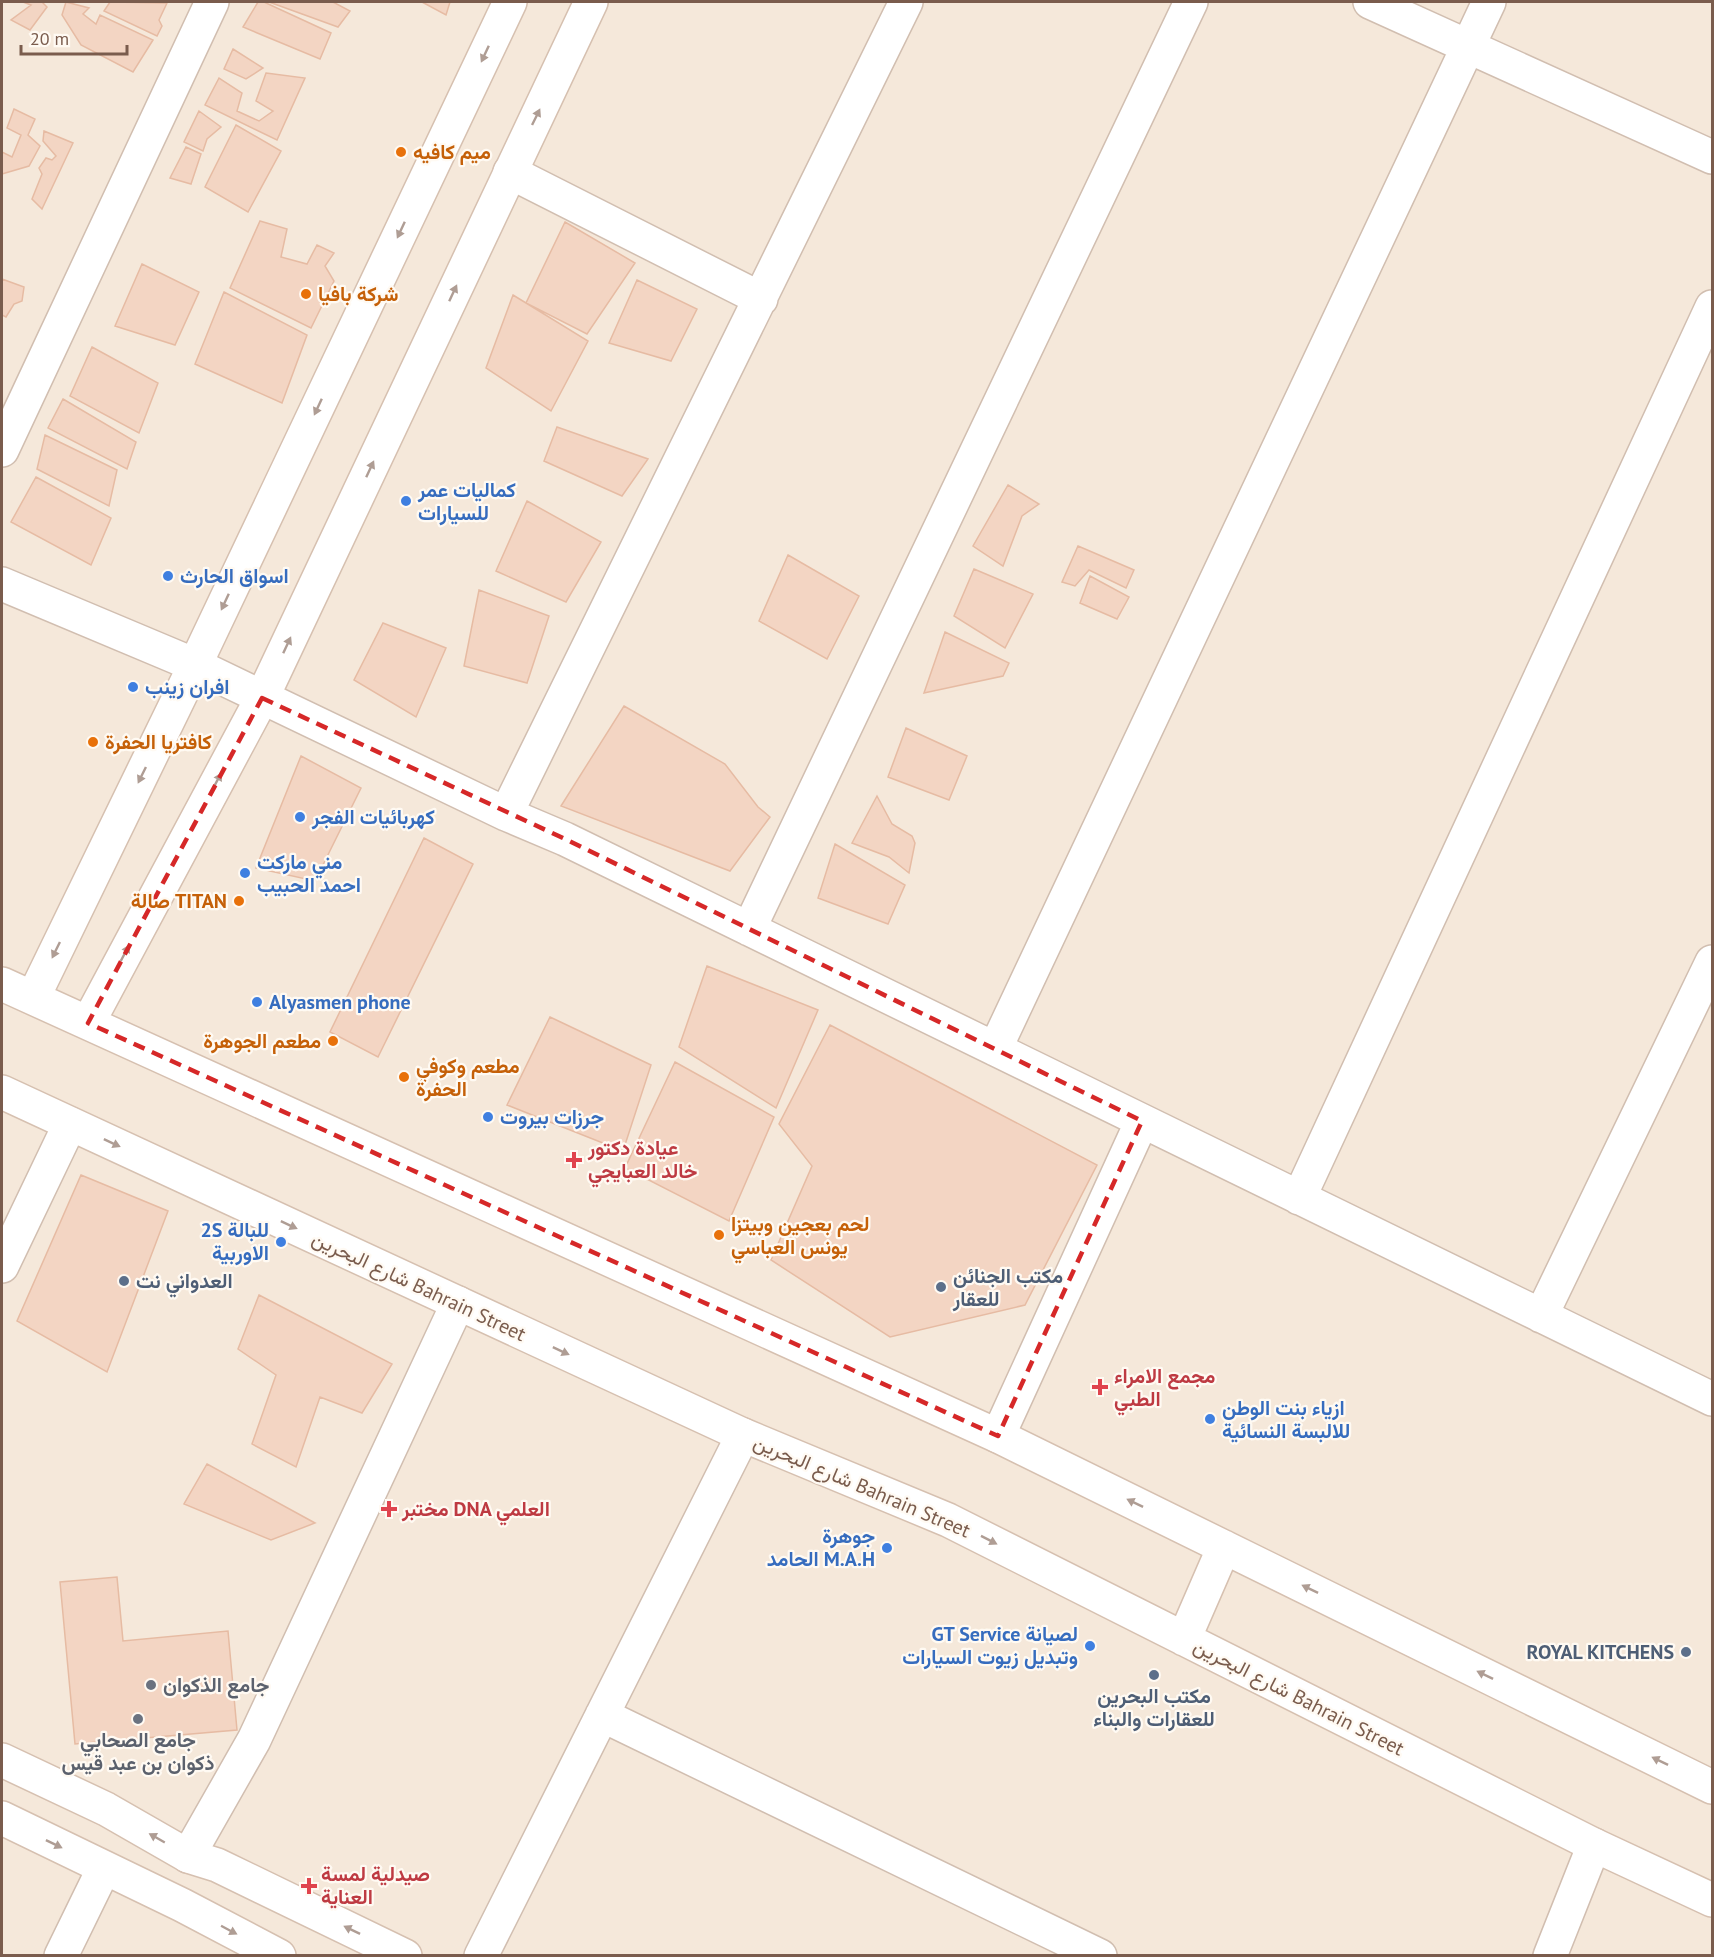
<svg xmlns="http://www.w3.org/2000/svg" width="1714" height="1957" font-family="'PT Sans',Vazirmatn,sans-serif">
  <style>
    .residential { fill: #f5e8da }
    .building { fill: #f3d5c3; stroke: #e6bba3; stroke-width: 1.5 }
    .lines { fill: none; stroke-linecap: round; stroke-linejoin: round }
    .street-casing { stroke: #d1beb0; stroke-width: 36 }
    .secondary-casing { stroke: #d6c0b0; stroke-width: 36 }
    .street { stroke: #fff; stroke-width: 33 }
    .secondary { stroke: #fff; stroke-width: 33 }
    .oneway { fill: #af9d94 }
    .marked { fill: none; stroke: #d62828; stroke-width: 4.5; stroke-dasharray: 12 8; stroke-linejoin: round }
    .food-dot { fill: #e8710a; stroke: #fffaf3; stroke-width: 2 }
    .shop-dot { fill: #3f7fe0; stroke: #fffaf3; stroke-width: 2 }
    .health-dot { fill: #e0444e; stroke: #fffaf3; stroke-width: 2 }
    .service-dot { fill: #5c6f8a; stroke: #fffaf3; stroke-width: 2 }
    .worship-dot { fill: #6b7280; stroke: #fffaf3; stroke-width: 2 }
    .labels { text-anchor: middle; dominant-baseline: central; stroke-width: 4.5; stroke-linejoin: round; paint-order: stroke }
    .food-label { font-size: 20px; font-weight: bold; fill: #c56008; stroke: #fffaf3; text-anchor: start }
    .shop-label { font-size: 20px; font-weight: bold; fill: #366cbe; stroke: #fffaf3; text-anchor: start }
    .health-label { font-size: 20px; font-weight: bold; fill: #be3a42; stroke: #fffaf3; text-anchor: start }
    .service-label { font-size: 20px; font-weight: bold; fill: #4e5e75; stroke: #fffaf3; text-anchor: start }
    .street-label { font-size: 20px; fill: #7a5c4d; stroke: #fffaf3 }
    .worship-label { font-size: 20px; font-weight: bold; fill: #5b616d; stroke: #fffaf3; text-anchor: start }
  </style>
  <rect width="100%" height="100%" fill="#fdf6ec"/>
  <path class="residential" d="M2,2h1710v1953h-1710z"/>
  <path class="building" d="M23,2h19l5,5 -17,23 -19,-10 20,-15z
    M66,2l23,6 -6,6 13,10 4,-9 53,25 -20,32 -52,-27 -19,-30z
    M110,2l57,1 -8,17 3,6 -5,10 -53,-25z
    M258,2h6l67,31 -11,26 -77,-32z
    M269,2h64l17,9 -12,16z
    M422,2h28l-4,13z
    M233,49l30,19 -17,11 -22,-10z
    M266,73l39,5 -28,62 -72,-35 14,-27 23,15 -5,18 22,10 14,-10 -17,-10z
    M14,109l21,10 -7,16 12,11 -11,20 -27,8v-22l10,5 9,-22 -14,-7z
    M199,111l22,16 -14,12 -4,12 -19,-9z
    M236,125l45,26 -33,61 -43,-25z
    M44,131l29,12 -31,66 -10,-10 10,-25 -3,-6 7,-10 6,2 4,-4 -13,-15z
    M186,147l15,7 -10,30 -21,-6z
    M260,221l27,8 -6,28 26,7 10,-19 17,8 -9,13 9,15 -23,47 -81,-40z
    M565,222l70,41 -48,71 -61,-31z
    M142,264l57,28 -24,53 -60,-19z
    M2,279l22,8 -2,14 -8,3 -8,13 -4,-2z
    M637,280l60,29 -26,52 -62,-18z
    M224,292l83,43 -25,68 -87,-39z
    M513,295l75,46 -37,70 -65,-43z
    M92,347l66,36 -19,50 -69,-37z
    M63,399l73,43 -9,27 -79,-41z
    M557,427l91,32 -26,37 -78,-35z
    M45,435l72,35 -8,36 -72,-37z
    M36,477l75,41 -20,47 -80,-43z
    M1008,485l31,19 -17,12 -19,50 -30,-20z
    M527,501l74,41 -35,60 -70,-31z
    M1078,546l56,24 -8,18 -37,-18 -14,16 -13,-4z
    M788,555l71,41 -32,63 -68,-38z
    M974,569l59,25 -28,54 -51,-32z
    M1090,576l39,21 -12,22 -37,-16z
    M479,590l70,26 -22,67 -63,-17z
    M383,623l63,25 -30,69 -62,-37z
    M945,632l64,31 -6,13 -79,17z
    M624,706l101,58 33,43 12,10 -40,54 -169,-65z
    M906,728l61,28 -18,44 -61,-23z
    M301,756l60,32 -46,93 -59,-13z
    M877,796l15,28 20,12 3,7 -6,30 -20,-16 -37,-14z
    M424,838l49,26 -95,193 -48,-25z
    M835,844l70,41 -17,39 -70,-26z
    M707,966l111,44 -42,98 -97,-61z
    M550,1017l101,48 -28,86 -116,-46z
    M830,1025l267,140 -72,140 -135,32 -119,-77 41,-94 -33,-42z
    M675,1062l99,55 -45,104 -104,-53z
    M81,1175l87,36 -61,161 -90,-51z
    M259,1295l133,69 -30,49 -42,-16 -24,70 -44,-23 24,-69 -38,-26z
    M207,1464l108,59 -44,17 -87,-36z
    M117,1577l6,64 105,-10 9,99 -162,14 -15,-162z"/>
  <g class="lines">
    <defs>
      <path id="street" d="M1370,2l342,155
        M510,172l251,127
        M2,450l210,-448
        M2,584l193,81 311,149 59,25 1147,560
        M506,814l400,-812
        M749,929l442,-927
        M995,1049l494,-1047
        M1299,1198l413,-891
        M2,1266l68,-142
        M1541,1316l171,-354
        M998,1436l144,-315
        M602,1715l498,241
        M188,1856l66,-116 204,-437
        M61,1956l43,-88
        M481,1956l262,-521
        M1550,1956l44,-111"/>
      <path id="secondary" d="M2,984l996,452 714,351
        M33,998l162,-333 315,-663
        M88,1023l174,-325 329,-696
        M2,1092l741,343 205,85 646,325 118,55
        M1184,1639l40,-92
        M2,1760l104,49 82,47 29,9 188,91
        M2,1818l180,87 97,51"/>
    </defs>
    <use href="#street" class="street-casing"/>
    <use href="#secondary" class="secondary-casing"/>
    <use href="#street" class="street"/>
    <use href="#secondary" class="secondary"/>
  </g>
  <defs><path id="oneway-solid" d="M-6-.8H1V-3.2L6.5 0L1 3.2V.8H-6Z" transform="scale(1.5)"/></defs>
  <g class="oneway">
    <use href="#oneway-solid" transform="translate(485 54) rotate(115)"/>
    <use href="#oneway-solid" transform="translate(536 117) rotate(-64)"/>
    <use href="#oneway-solid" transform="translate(401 230) rotate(115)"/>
    <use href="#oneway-solid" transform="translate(453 293) rotate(-65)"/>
    <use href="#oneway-solid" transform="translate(318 407) rotate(115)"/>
    <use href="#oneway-solid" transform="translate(370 469) rotate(-65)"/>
    <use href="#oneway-solid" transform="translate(225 602) rotate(115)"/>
    <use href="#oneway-solid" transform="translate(287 645) rotate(-65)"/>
    <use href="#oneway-solid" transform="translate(142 775) rotate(116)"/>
    <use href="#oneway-solid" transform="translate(217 781) rotate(-62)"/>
    <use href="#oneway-solid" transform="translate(56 950) rotate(116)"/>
    <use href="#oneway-solid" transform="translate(125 953) rotate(-62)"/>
    <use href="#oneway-solid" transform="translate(112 1143) rotate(25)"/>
    <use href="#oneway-solid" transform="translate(289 1225) rotate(25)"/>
    <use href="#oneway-solid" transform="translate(561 1351) rotate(25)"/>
    <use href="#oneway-solid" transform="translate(1135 1503) rotate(-154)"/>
    <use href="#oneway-solid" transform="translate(989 1540) rotate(27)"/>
    <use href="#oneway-solid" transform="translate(1310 1589) rotate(-154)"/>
    <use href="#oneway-solid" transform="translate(1485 1675) rotate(-154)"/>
    <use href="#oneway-solid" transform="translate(1660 1761) rotate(-154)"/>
    <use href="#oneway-solid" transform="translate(157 1838) rotate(-150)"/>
    <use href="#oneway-solid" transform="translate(54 1844) rotate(26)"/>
    <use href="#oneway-solid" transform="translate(229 1930) rotate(28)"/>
    <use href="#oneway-solid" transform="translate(352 1930) rotate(-154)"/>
  </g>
  <path class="marked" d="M262,698l303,141 577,282 -144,315 -910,-413z"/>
  <g class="food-dot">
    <circle cx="401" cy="152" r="6"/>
    <circle cx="306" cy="294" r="6"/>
    <circle cx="93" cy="742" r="6"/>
    <circle cx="239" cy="901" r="6"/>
    <circle cx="333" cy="1041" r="6"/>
    <circle cx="404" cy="1077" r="6"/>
    <circle cx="719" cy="1235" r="6"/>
  </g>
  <g class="shop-dot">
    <circle cx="406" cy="501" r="6"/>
    <circle cx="168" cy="576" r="6"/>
    <circle cx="133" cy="687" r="6"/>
    <circle cx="300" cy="817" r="6"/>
    <circle cx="245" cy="873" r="6"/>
    <circle cx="257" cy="1002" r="6"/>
    <circle cx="488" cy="1117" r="6"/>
    <circle cx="281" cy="1242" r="6"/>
    <circle cx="1210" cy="1419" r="6"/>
    <circle cx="887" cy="1548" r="6"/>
    <circle cx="1090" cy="1646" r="6"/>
  </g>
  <g class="health-dot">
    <path d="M571 1151h6v6h6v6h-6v6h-6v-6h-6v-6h6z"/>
    <path d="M1097 1378h6v6h6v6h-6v6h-6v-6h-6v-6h6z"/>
    <path d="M386 1500h6v6h6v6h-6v6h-6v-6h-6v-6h6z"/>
    <path d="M306 1877h6v6h6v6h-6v6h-6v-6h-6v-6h6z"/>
  </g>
  <g class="service-dot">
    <circle cx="124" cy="1281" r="6"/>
    <circle cx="941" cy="1287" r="6"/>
    <circle cx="1686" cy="1652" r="6"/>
    <circle cx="1154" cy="1675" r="6"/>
  </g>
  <g class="worship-dot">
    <circle cx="151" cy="1685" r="6"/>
    <circle cx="138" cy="1719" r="6"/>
  </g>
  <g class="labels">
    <g class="food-label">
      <text x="413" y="152">ميم كافيه</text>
      <text x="318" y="294">شركة بافيا</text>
      <text x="105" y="742">كافتريا الحفرة</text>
      <text x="227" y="901" text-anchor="end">صالة TITAN</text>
      <text x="321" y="1041" text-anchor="end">مطعم الجوهرة</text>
      <text x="416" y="1066">مطعم وكوفي<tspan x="416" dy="23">الحفرة</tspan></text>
      <text x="731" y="1224">لحم بعجين وبيتزا<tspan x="731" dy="23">يونس العباسي</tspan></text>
    </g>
    <g class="shop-label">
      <text x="418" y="490">كماليات عمر<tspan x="418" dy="23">للسيارات</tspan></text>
      <text x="180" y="576">اسواق الحارث</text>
      <text x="145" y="687">افران زينب</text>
      <text x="312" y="817">كهربائيات الفجر</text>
      <text x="257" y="862">مني ماركت<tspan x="257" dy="23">احمد الحبيب</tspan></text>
      <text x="269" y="1002">Alyasmen phone</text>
      <text x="500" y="1117">جرزات بيروت</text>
      <text x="269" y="1230" text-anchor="end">2S للبالة<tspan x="269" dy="23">الاوربية</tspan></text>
      <text x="1222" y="1408">ازياء بنت الوطن<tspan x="1222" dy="23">للالبسة النسائية</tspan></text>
      <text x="875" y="1536" text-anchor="end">جوهرة<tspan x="875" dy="23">الحامد M.A.H</tspan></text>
      <text x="1078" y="1634" text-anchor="end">GT Service لصيانة<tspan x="1078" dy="23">وتبديل زيوت السيارات</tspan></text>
    </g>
    <g class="health-label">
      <text x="588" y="1148">عيادة دكتور<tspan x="588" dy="23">خالد العبايجي</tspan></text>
      <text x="1114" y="1376">مجمع الامراء<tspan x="1114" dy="23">الطبي</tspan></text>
      <text x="402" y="1509">مختبر DNA العلمي</text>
      <text x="321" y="1874">صيدلية لمسة<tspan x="321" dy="23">العناية</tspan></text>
    </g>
    <g class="service-label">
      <text x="953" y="1276">مكتب الجنائن<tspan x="953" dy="23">للعقار</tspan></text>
      <text x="136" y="1281">العدواني نت</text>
      <text x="1674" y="1652" text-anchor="end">ROYAL KITCHENS</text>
      <text x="1154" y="1696" text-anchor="middle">مكتب البحرين<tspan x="1154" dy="23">للعقارات والبناء</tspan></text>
    </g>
    <g class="street-label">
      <text transform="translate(419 1286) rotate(25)">شارع البحرين Bahrain Street</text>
      <text transform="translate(862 1486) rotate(23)">شارع البحرين Bahrain Street</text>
      <text transform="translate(1299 1697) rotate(27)">شارع البحرين Bahrain Street</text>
    </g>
    <g class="worship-label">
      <text x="163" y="1685">جامع الذكوان</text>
      <text x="138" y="1740" text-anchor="middle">جامع الصحابي<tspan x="138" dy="23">ذكوان بن عبد قيس</tspan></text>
    </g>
  </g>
  <rect width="1714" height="1957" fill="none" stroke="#7a5c4d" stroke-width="6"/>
  <path d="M21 45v9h106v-9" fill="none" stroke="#7a5c4d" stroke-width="3"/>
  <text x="30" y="45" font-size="18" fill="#7a5c4d" stroke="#fffaf3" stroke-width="4.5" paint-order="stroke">20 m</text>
</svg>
